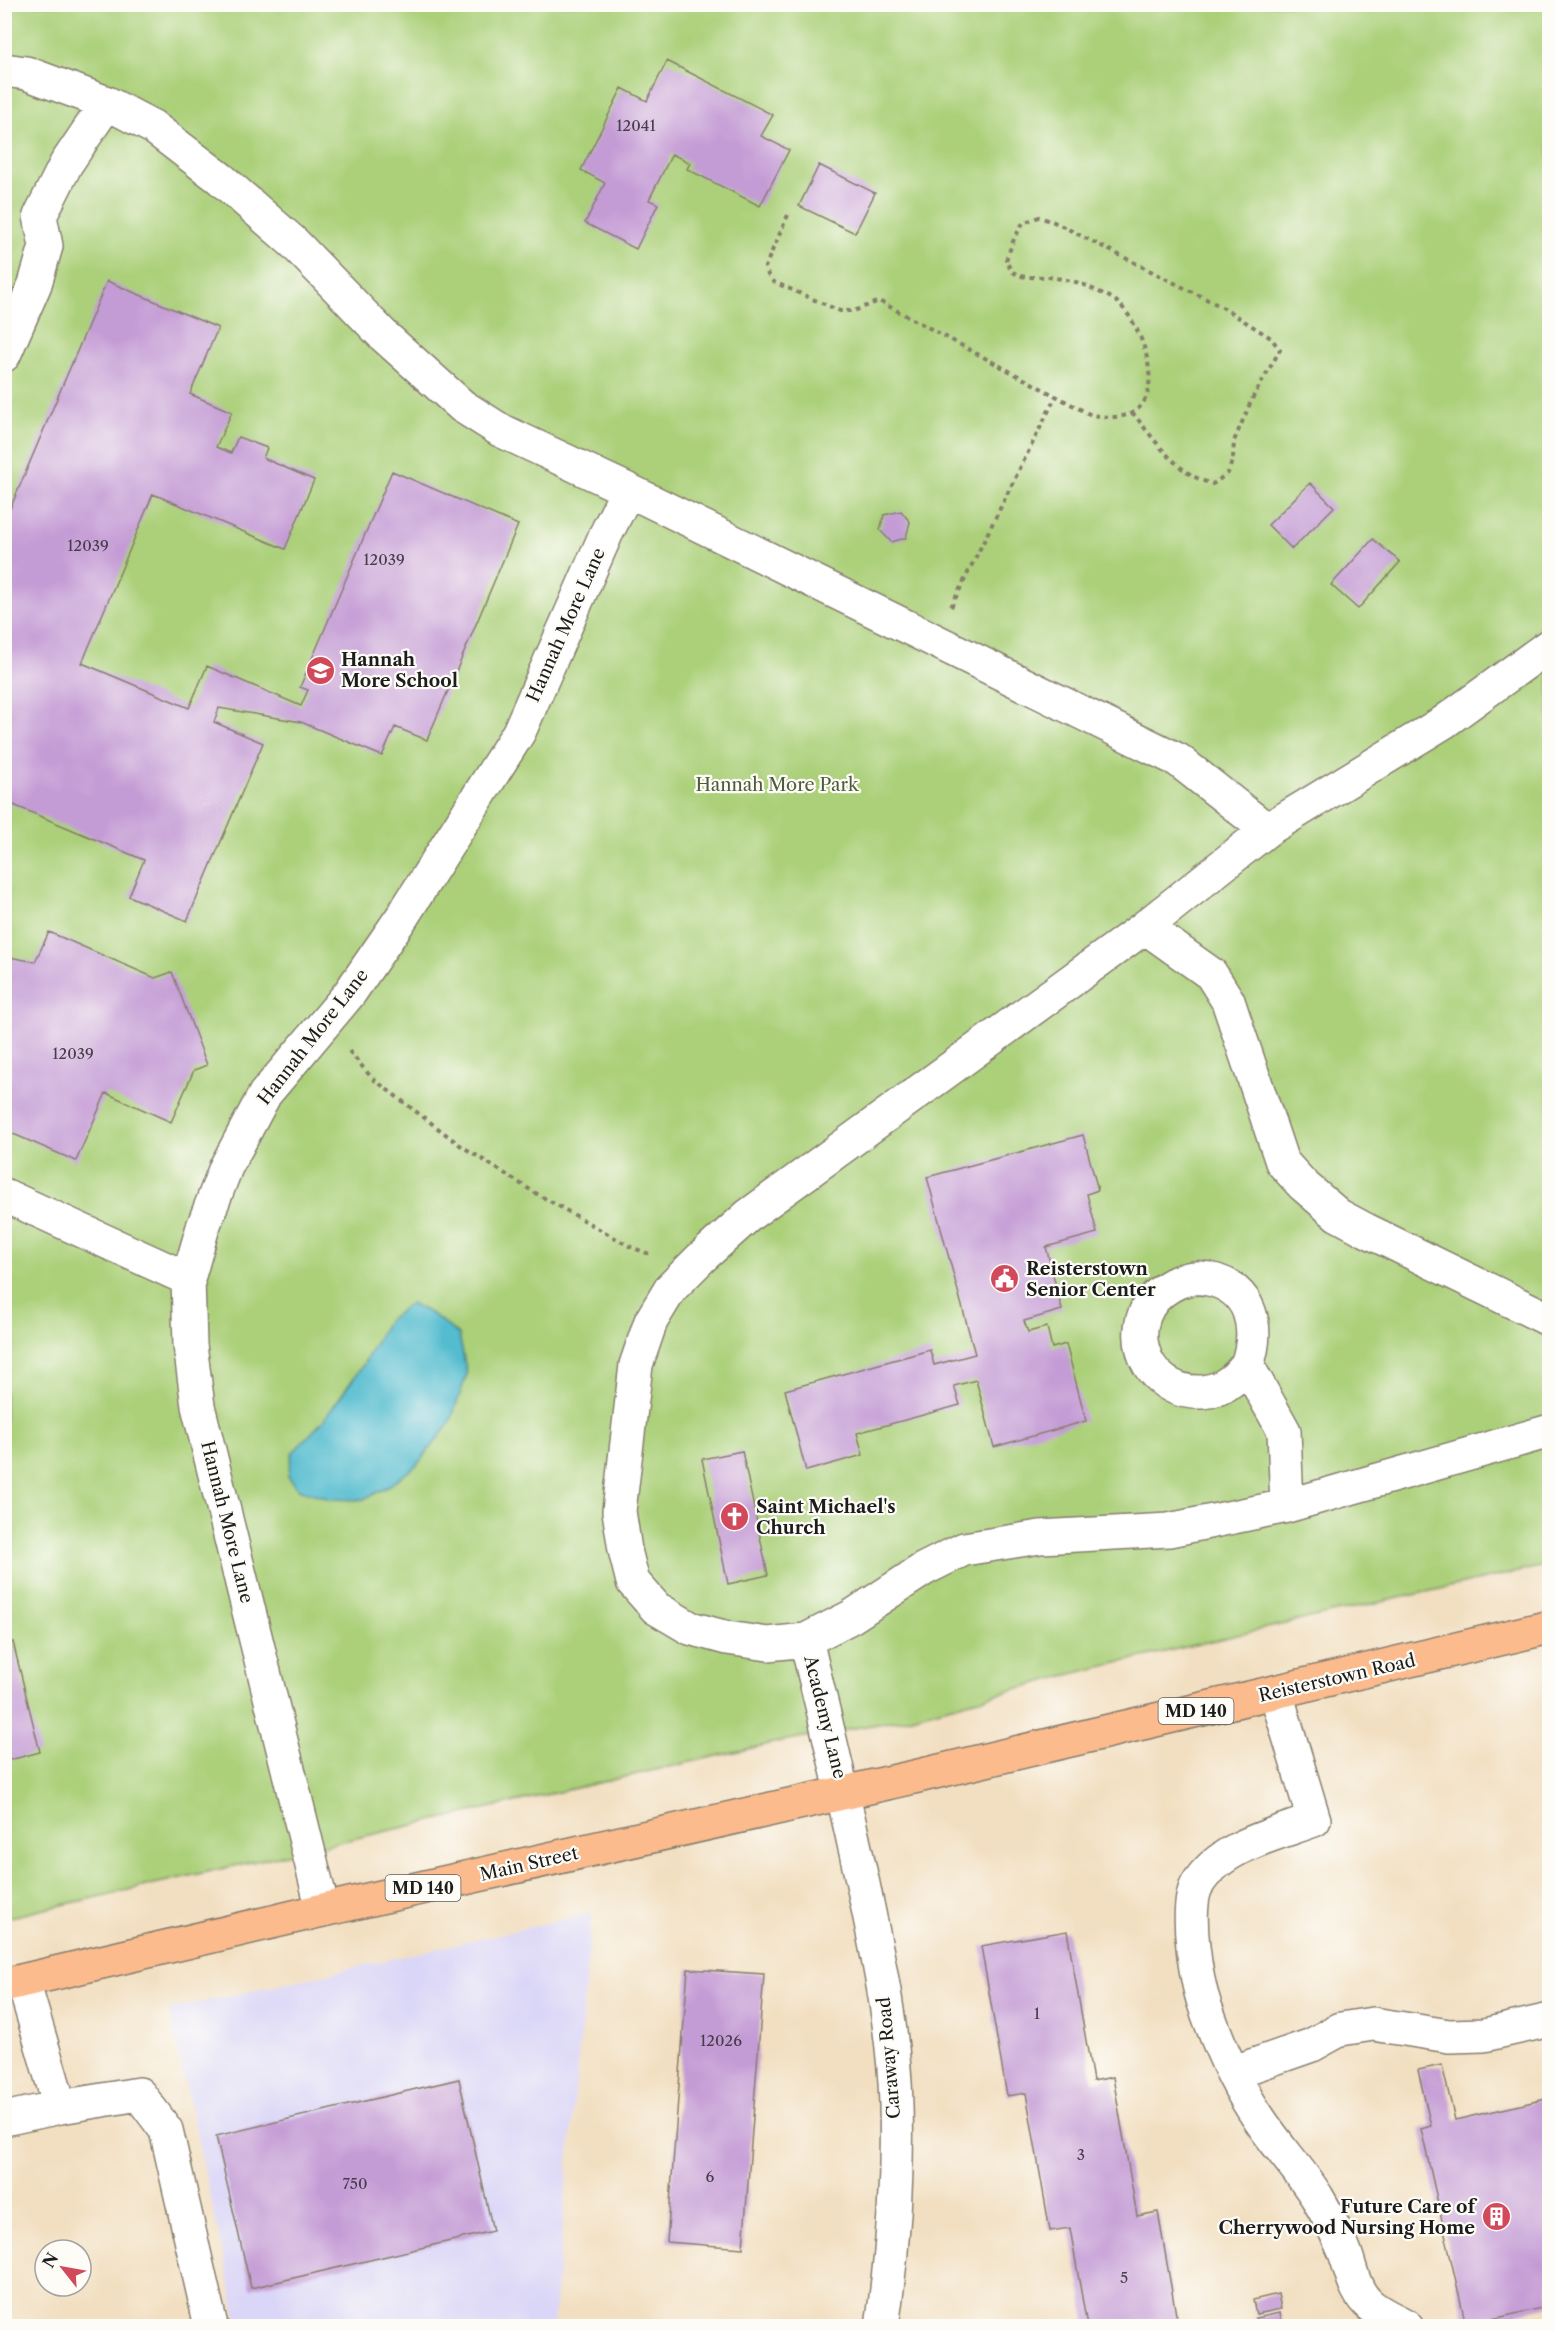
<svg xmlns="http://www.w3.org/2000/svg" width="1554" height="2331" font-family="'Libre Caslon Text',serif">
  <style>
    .built { fill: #dad6f7 }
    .green { fill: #abd079; stroke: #64764a; stroke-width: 1.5 }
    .water { fill: #53bccf; stroke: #386c76; stroke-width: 1.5 }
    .building { fill: #c49cd5 }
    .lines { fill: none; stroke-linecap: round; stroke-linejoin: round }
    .minor-casing { stroke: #877e6e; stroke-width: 36 }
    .major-casing { stroke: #877e6e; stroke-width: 36 }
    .path { stroke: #877e6e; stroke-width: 4; stroke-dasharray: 4.5 4.5; stroke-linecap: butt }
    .minor { stroke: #fff; stroke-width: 33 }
    .major { stroke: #fbbb8d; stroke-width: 33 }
    .labels { text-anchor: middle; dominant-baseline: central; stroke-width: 4.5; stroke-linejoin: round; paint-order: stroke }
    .number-label { font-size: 15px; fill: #463c4a }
    .shield { fill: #fdfcf7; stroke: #605f5e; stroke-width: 1.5 }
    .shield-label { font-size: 16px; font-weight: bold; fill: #1c1c1c }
    .street-label { font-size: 18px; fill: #1c1c1c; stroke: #fdfcf7 }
    .poi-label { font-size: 18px; font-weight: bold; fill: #1c1c1c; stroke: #fdfcf7; text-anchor: start }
    .park-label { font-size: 18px; fill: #4e5b3d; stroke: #fdfcf7 }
  </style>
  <rect width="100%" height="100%" fill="#fdfcf7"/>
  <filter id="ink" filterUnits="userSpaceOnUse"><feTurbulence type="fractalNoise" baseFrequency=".0167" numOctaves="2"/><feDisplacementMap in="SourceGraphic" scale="12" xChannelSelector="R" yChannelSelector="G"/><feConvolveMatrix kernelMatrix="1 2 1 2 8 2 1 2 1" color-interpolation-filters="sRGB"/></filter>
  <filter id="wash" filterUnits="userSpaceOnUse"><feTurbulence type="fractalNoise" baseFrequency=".008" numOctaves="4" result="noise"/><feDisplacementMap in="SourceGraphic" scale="24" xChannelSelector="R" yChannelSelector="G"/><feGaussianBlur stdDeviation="1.35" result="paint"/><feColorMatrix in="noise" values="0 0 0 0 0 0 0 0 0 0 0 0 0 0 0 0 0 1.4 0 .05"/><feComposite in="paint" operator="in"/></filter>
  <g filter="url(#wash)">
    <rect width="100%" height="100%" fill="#f2dfc1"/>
    <path class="built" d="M592,1913l-39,413h-314l-70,-316z"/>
    <path class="green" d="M4,5h1545v1560l-218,48 -256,60 -175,47 -113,20 -782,178z"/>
    <path class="water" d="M411,1303l22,12 26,20 8,39 -17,49 -33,42 -31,23 -24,12 -32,-1 -32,-10 -10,-13 4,-23 31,-32 40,-56 24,-44z"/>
    <g id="blocks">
      <path class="building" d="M667,61l106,54 -12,21 28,14 -29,56 -73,-37 3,-6 -18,-9 -23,46 9,4 -22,45 -51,-26 20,-40 -24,-13 41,-82 25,13z
        M819,165l56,28 -20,40 -56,-27z
        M107,281l111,47 -28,66 42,18 -16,35 15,6 7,-16 29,11 -4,10 51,22 -29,69 -132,-55 -71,169 107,45 18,-42 94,40 7,-16 -8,-3 92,-216 126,54 -91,215 -32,-13 -13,29 -81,-34 -82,-14 -5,14 49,21 -76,178 -58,-25 15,-36 -140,-59v-278z
        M1310,483l24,24 -42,42 -24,-24z
        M901,511l9,11 -4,16 -15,4 -11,-12 4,-15z
        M1373,539l27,23 -42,47 -27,-24z
        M49,932l106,46 17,-6 35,93 -13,5 -23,52 -65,-29 -30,68 -72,-31v-174l31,6z
        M1083,1135l15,55 -11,4 10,39 -51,14 16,63 -38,11 4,11 19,-5 5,21 14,-4 20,77 -92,26 -18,-67 -22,6 6,19 -103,28 6,22 -57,16 -21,-81 145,-40 4,15 41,-11 -48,-177z
        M742,1451l26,124 -40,9 -26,-125z
        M13,1642l27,110 -34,9 -2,-8v-109z
        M1067,1931l26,150 20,-4 24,139 21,-4 20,114h-91l-17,-98 -20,3 -24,-138 -19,3 -26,-150z
        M688,1969l76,5 -21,274 -76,-6z
        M1442,2065l13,55 95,-22v208l-84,19 -45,-196 10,-3 -13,-56z
        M459,2079l34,152 -242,57 -35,-152z
        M1278,2294l3,15 -25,5 -3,-14z
        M1280,2313l3,13h-27l-1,-8z"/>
    </g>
  </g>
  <g filter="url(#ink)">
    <use href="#blocks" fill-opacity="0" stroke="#877e6e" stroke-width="1.5"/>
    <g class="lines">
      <defs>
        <path id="minor" d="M4,70l22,3 81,30 46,24 68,52 73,64 90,93 78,70 38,24 128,60 550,270 89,70
          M4,355l31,-71 11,-38 -6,-30 26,-52 41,-61
          M1550,645l-106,77 -177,108 -122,97 -396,288 -48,43 -30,30 -20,33 -15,44 -17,146 6,39 8,32 23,26 34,20 37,10 41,6 38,-4 45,-23 73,-48 40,-20 76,-12 129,-7 118,-24 263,-75
          M1145,927l66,47 17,27 54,161 21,23 35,30 28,15 184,90
          M4,1195l184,84
          M1247,1365c-5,5 -10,12 -16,16 -8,7 -20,10 -29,11 -61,3 -85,-76 -32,-106 12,-7 25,-10 39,-7 43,9 51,49 38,86l37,66 3,75
          M806,1640c20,81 39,162 57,244 15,72 31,146 33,220 2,74 -3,149 -14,222
          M1276,1693l38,127c-40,15 -94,26 -117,65 -13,23 -1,95 8,121 13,37 33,82 55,114 18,27 40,50 57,77 10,17 19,34 27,53 8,20 9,41 27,56 10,8 24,14 35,20
          M323,1910l-125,-504 -8,-61 -2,-66 15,-52 23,-60 39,-73 84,-100 53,-77 117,-185 87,-198 22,-44
          M23,1981l37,126 79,-13 27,36 45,196
          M1234,2072l78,-27 29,-16 32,-5 76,12 35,-1 66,-15
          M4,2119l56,-12"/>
        <path id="major" d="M4,1985l319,-75 591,-133 636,-150"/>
      </defs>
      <use href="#minor" class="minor-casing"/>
      <use href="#major" class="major-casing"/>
      <path class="path" d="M788,215l-23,52 3,8 6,7 66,29h14l25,-10 212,114c13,2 29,4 41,-2 36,-19 9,-91 -15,-111 -7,-6 -19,-10 -28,-15 -12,-6 -27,-8 -40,-10 -11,-1 -26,3 -36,-5 -3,-2 -5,-8 -7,-12l8,-21 9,-16 16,-6 15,5 168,85 49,31 9,12 -28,49 -18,42 -1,17 -5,15 -15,11c-35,-8 -59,-45 -81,-72
        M951,607l105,-211
        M349,1051l23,27 88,67 72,46 99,56 21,8"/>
      <use href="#minor" class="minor"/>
      <use href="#major" class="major"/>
    </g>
  </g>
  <defs>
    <symbol id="school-disc" viewBox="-11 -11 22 22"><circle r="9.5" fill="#d1495b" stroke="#fdfcf7"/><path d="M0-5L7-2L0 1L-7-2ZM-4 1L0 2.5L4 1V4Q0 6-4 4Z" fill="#fff"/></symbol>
    <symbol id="civic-disc" viewBox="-11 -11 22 22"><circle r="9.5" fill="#d1495b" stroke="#fdfcf7"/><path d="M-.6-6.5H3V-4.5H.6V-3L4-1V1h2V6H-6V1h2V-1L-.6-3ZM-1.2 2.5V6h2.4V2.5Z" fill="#fff"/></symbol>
    <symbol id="church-disc" viewBox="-11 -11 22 22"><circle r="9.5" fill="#d1495b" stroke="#fdfcf7"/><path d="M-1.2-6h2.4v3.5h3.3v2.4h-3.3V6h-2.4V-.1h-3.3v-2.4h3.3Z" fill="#fff"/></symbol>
    <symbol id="building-disc" viewBox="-11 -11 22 22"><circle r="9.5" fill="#d1495b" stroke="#fdfcf7"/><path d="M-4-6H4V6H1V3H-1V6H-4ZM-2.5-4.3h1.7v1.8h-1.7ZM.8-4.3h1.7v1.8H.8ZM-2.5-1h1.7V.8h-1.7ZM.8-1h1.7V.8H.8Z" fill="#fff"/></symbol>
  </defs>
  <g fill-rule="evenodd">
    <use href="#school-disc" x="304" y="654" width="33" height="33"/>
    <use href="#civic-disc" x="988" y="1262" width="33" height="33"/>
    <use href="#church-disc" x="718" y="1500" width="33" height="33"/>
    <use href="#building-disc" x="1480" y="2200" width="33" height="33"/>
  </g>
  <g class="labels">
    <g class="number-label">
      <text x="636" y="125">12041</text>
      <text x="88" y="545">12039</text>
      <text x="384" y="559">12039</text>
      <text x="73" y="1053">12039</text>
      <text x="1037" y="2013">1</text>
      <text x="721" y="2040">12026</text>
      <text x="1081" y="2154">3</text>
      <text x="710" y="2176">6</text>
      <text x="355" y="2183">750</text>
      <text x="1124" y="2277">5</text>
    </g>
    <g class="shield">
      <rect x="1158.5" y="1698" width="75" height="26" rx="4.5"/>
      <rect x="385.5" y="1875" width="75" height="26" rx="4.5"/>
    </g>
    <g class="shield-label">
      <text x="1196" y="1711">MD 140</text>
      <text x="423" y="1888">MD 140</text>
    </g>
    <g class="street-label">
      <text transform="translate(566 625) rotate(-66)">Hannah More Lane</text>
      <text transform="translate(313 1037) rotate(-52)">Hannah More Lane</text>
      <text transform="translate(227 1522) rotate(76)">Hannah More Lane</text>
      <text transform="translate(1337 1678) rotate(-13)">Reisterstown Road</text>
      <text transform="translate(825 1717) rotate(76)">Academy Lane</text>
      <text transform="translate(529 1864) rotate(-13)">Main Street</text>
      <text transform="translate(889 2058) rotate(-95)">Caraway Road</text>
    </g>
    <g class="poi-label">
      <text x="341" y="660">Hannah<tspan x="341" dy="21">More School</tspan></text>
      <text x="1026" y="1269">Reisterstown<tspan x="1026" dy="21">Senior Center</tspan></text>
      <text x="756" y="1507">Saint Michael's<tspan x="756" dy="21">Church</tspan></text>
      <text x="1475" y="2207" text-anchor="end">Future Care of<tspan x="1475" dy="21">Cherrywood Nursing Home</tspan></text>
    </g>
    <g class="park-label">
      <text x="777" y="785">Hannah More Park</text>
    </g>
  </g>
  <rect width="1554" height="2331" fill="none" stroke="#fdfcf7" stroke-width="24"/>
  <g transform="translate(63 2268) rotate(301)"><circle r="28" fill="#fdfcf7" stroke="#a3a29f" stroke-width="1.5"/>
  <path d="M0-4.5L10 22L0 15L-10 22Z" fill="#d1495b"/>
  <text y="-9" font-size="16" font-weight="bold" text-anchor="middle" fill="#1c1c1c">N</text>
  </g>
</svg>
